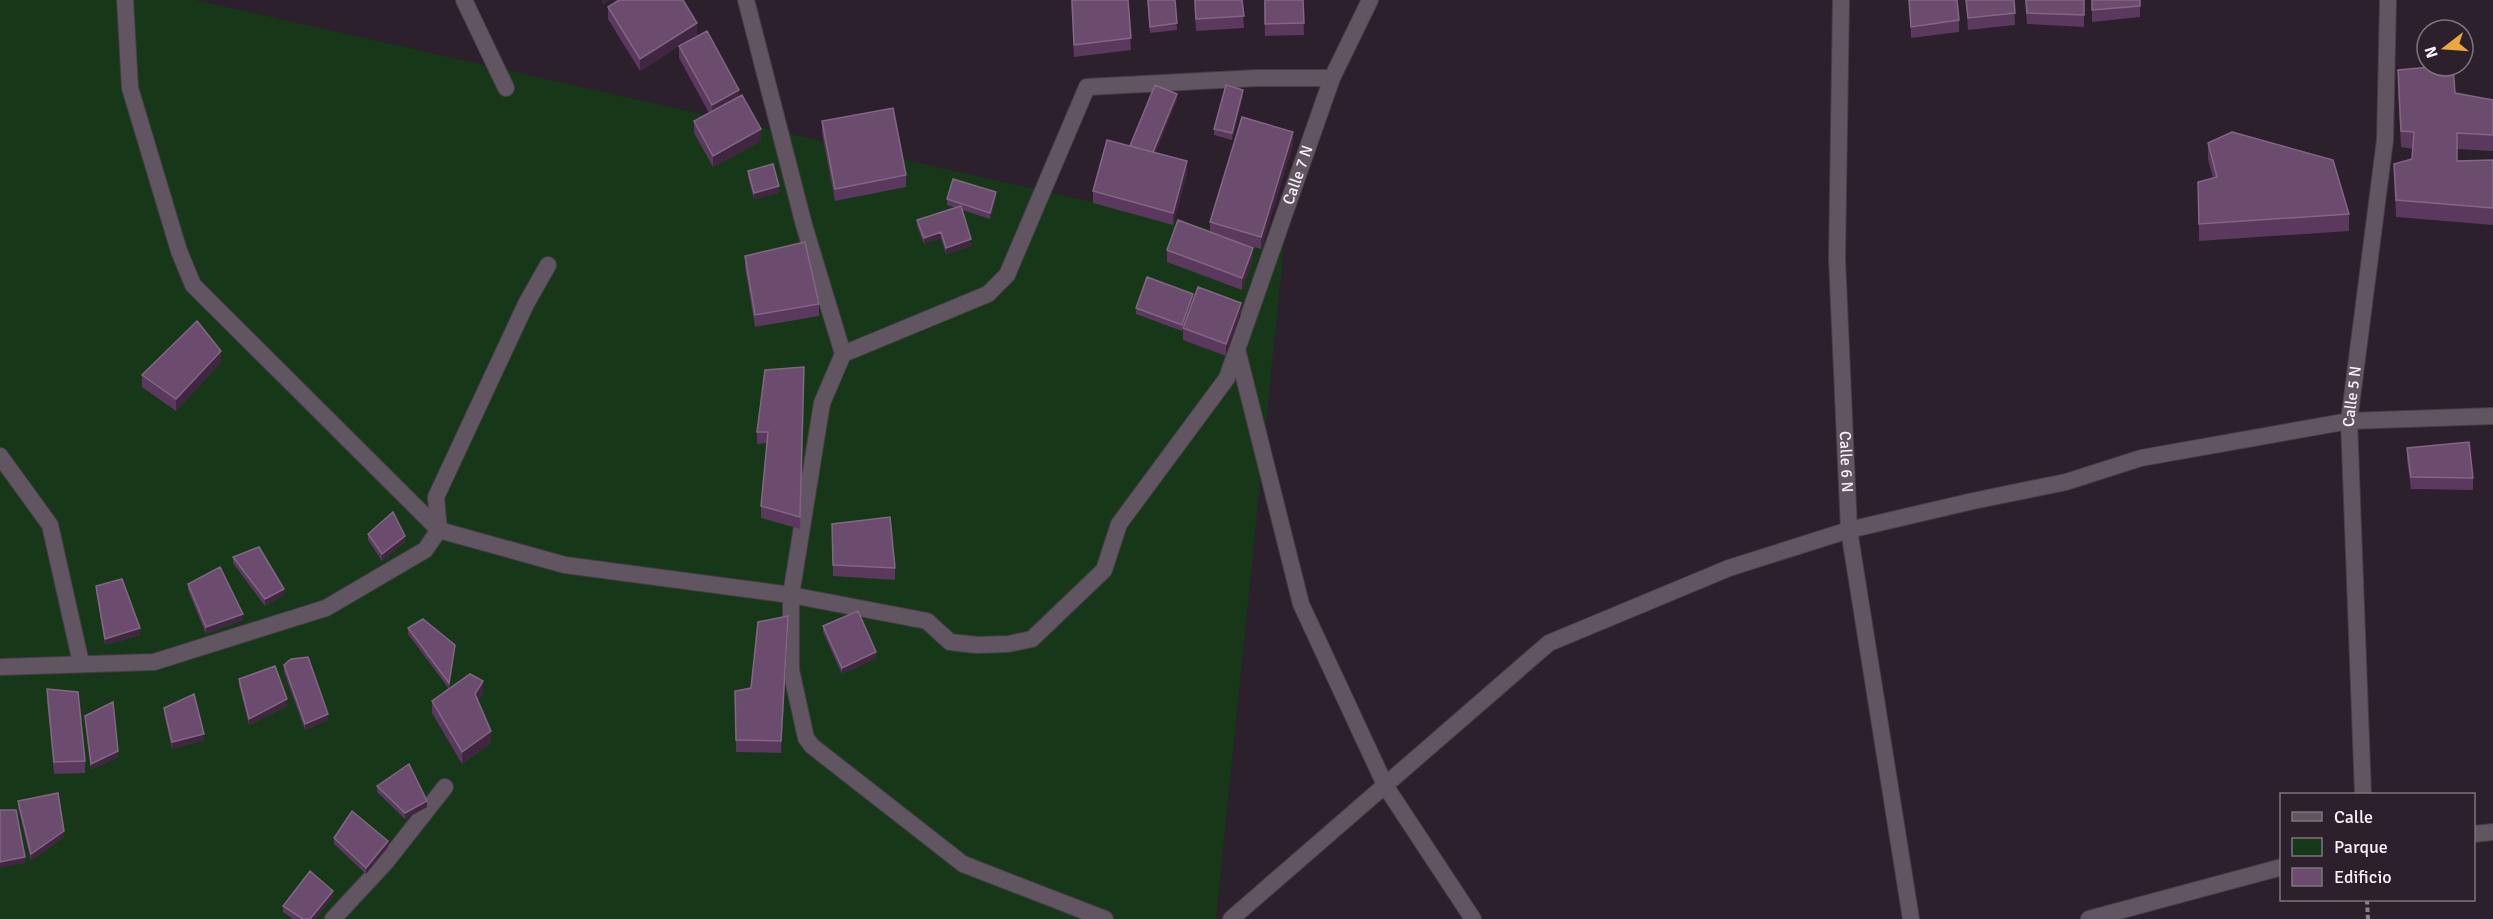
<svg xmlns="http://www.w3.org/2000/svg" width="2493" height="919" font-family="Signika,sans-serif">
  <style>
    .green { fill: #163819 }
    .lines { fill: none; stroke-linecap: round; stroke-linejoin: round }
    .minor-casing { stroke: #463d46; stroke-width: 18 }
    .path { stroke: #8c838c; stroke-width: 4; stroke-dasharray: 4.5 3; stroke-linecap: butt }
    .minor { stroke: #615562; stroke-width: 16 }
    .wall { fill: #5b385d }
    .shaded-wall { fill: #412642 }
    .building { fill: #6c4c6e; stroke: #826683; stroke-width: 1.5 }
    .labels { text-anchor: middle; dominant-baseline: central; stroke-width: 6; stroke-linejoin: round; paint-order: stroke }
    .street-label { font-size: 16px; fill: #f9f2f9; stroke: #2b202b }
  </style>
  <rect width="100%" height="100%" fill="#2b202b"/>
  <path class="green" d="M0,0h195l1089,245 -68,674h-1216z"/>
  <g class="lines">
    <defs>
      <g id="minor">
        <path id="s1" d="M125,0l5,88 49,163 14,34 246,245 126,35 226,30 136,26 23,21 27,3 31,-1 24,-5 72,-69 15,-46 108,-146 105,-300 38,-78"/>
        <path d="M464,0l42,88"/>
        <path d="M746,0l58,225 39,129 -21,49 -31,192v75l15,68 6,8 151,118 142,55"/>
        <path id="s2" d="M1841,0l-4,259 12,271 62,389"/>
        <path d="M1238,353l63,251 85,183 87,132"/>
        <path d="M843,354l145,-60 19,-19 80,-188 170,-9h75"/>
        <path d="M0,456l50,69 31,138"/>
        <path d="M0,667l154,-5 172,-54 99,-58 14,-20 -3,-33 90,-193 22,-39"/>
        <path id="s3" d="M2363,794l-14,-373 36,-281 3,-140"/>
        <path d="M2474,834l19,-2"/>
        <path d="M333,919l53,-57 59,-75"/>
        <path d="M1231,919l318,-276 180,-75 120,-38 124,-29 93,-19 75,-24 208,-37 144,-5"/>
        <path d="M2089,919l193,-52"/>
      </g>
    </defs>
    <use href="#minor" class="minor-casing"/>
    <path class="path" d="M2367,900l1,19"/>
    <use href="#minor" class="minor"/>
  </g>
  <path class="wall" d="M1071,0h57l3,50 -57,7z
    M1147,0h28l2,30 -27,3z
    M1194,0h48l2,28 -48,3z
    M1264,0h39l1,35 -39,1z
    M1909,0h48l2,20v12l-48,6z
    M1966,0h48l1,25 -47,5z
    M2025,0h59v27l-57,-3z
    M2092,0h48v17l-48,5z
    M608,7l89,28 -11,7 53,54 22,45 -48,26 -19,-34v-12l15,-8 -30,-55v-12l-39,25 -32,-52z
    M2398,70l57,23 38,7v51l-36,-2v12l36,-1v65l-97,-8 -2,-53 18,-5 1,-10 -12,-2 -3,-60z
    M1243,96l-11,44 -18,-5v-6z
    M1177,100l-22,53 32,20 -14,52 -80,-22v-12l37,-45z
    M822,121l84,54v12l-71,14 -13,-68z
    M2208,143l141,71v17l-150,10 -1,-59 15,-4 -5,-19z
    M1293,144l-32,105 -18,-5 10,15 -11,31 -75,-28v-12l43,-18v-10z
    M748,171l31,22 -25,6 -6,-22z
    M996,198l-6,21 -28,-9 9,36 -25,8 -5,-16 -17,6 -7,-18v-6l39,-12 -9,-3v-6z
    M745,256l74,48v12l-64,11 -10,-59z
    M1193,300l48,14 -15,42 -43,-16v-11l-1,2 -46,-17v-6z
    M221,362l-45,49 -34,-24v-12z
    M804,367l-4,162 -39,-11v-12l6,-63 -10,1v-12z
    M2407,448l66,30v12l-62,-1 -4,-29z
    M832,524l63,44v12l-62,-4z
    M368,534l37,8 -23,19 -14,-21z
    M233,557l51,38 -19,11 -32,-43z
    M188,584l55,36 -37,14 -18,-44z
    M96,586l44,49 -35,10 -9,-53z
    M823,626l53,32 -34,16 -19,-42z
    M408,628l47,23 -6,38 34,3 -5,9 13,42 -29,21 -30,-51v-12l17,-12 -41,-55z
    M788,628l-7,125 -45,-1 -1,-61 16,-3z
    M284,665l44,55 -23,10 -21,-58z
    M239,679l48,27 -38,19 -10,-40z
    M47,689l38,72v12l-31,1 -7,-73z
    M164,708l40,32 -32,9 -8,-35z
    M85,716l33,41 -27,13 -6,-48z
    M377,786l50,21 -22,12 -28,-27z
    M18,801l46,36 -33,24 -13,-54z
    M334,838l54,9 -22,27 -32,-30z
    M333,897l-18,22h-22l-10,-7v-6z"/>
  <path class="shaded-wall" d="M602,0h8l-8,5z
    M697,23v12l-57,36v-12z
    M739,90v12l-27,15v-12z
    M1243,90v6l-11,44v-7z
    M1177,94v6l-26,63v-6z
    M761,129v12l-48,26v-11z
    M1293,132v12l-32,105v-12z
    M1187,161v12l-14,52v-12z
    M779,186v7l-25,6v-6z
    M996,192v6l-6,21v-6z
    M941,232v6l-17,6v-6z
    M971,239v7l-25,8v-6z
    M1253,248v11l-11,31v-12z
    M1193,294v7l-11,30v-6z
    M1241,303v11l-15,42v-12z
    M221,351v11l-45,49v-12z
    M405,536v6l-23,19v-7z
    M284,589v6l-19,11v-7z
    M243,614v6l-37,14v-7z
    M788,616v12l-7,125v-12z
    M140,628v7l-35,10v-6z
    M455,645v6l-6,38v-6z
    M876,652v6l-34,16v-6z
    M483,681v11l-8,14v-12z
    M287,699v7l-38,19v-6z
    M328,714v6l-23,10v-6z
    M491,731v12l-29,21v-12z
    M204,734v6l-32,9v-7z
    M118,751v6l-27,13v-6z
    M427,801v6l-22,12v-6z
    M64,831v6l-33,24v-7z
    M388,841v6l-22,27v-6z
    M25,857v6l-25,5v-6z
    M333,891v6l-18,22h-5z"/>
  <path class="building" d="M619,0h64l14,23 -57,36 -32,-52z
    M1072,0h56l3,38 -57,7z
    M1148,0h27l2,23 -27,4z
    M1195,0h47l2,16 -48,3z
    M1265,0h38l1,23 -39,1z
    M1909,0h48l2,20 -48,7z
    M1966,0h48l1,13 -47,5z
    M2026,0h58v15l-57,-2z
    M2092,0h48v6l-48,4z
    M707,31l32,59 -27,15 -33,-59z
    M2442,66h11l2,27 38,7v35l-36,-2v28l36,-1v48l-97,-8 -2,-36 18,-5 2,-27 -13,-1 -3,-61z
    M1155,85l22,9 -24,58 -23,-6z
    M1226,85l17,5 -11,43 -18,-4z
    M742,95l19,34 -48,27 -19,-35z
    M893,108l13,67 -71,14 -13,-68z
    M1242,117l51,15 -32,105 -51,-15z
    M2232,132l101,28 16,54 -150,10 -1,-42 19,-5 -9,-34z
    M1107,140l80,21 -14,52 -80,-22z
    M773,164l6,22 -25,7 -6,-22z
    M953,179l43,13 -6,21 -43,-14z
    M961,206l10,33 -25,9 -5,-16 -17,6 -7,-18z
    M1178,220l75,28 -11,30 -75,-28z
    M805,242l14,62 -64,11 -10,-59z
    M1147,277l46,17 -11,31 -46,-17z
    M1198,287l43,16 -15,41 -43,-16z
    M197,321l24,30 -45,48 -34,-24z
    M804,367l-4,150 -39,-11 7,-74h-11l8,-62z
    M2469,442l4,36 -62,-1 -4,-29z
    M393,512l12,24 -23,18 -14,-20z
    M890,517l5,51 -62,-3 -1,-41z
    M259,547l25,42 -19,10 -32,-42z
    M220,567l23,47 -37,13 -18,-43z
    M122,579l18,49 -35,11 -9,-53z
    M858,611l18,41 -34,16 -19,-42z
    M788,616l-7,125 -45,-1 -1,-49 16,-3 7,-66z
    M423,619l32,26 -6,38 -41,-55z
    M308,657l20,57 -23,10 -21,-59 7,-6z
    M275,666l12,33 -38,20 -10,-40z
    M470,674l13,7 -8,13 16,37 -29,21 -30,-51z
    M47,689l31,3 7,69 -31,1z
    M194,694l10,40 -32,8 -8,-34z
    M113,702l5,49 -27,13 -6,-48z
    M409,764l18,37 -22,12 -28,-27z
    M58,793l6,38 -33,23 -13,-53z
    M0,810h16l9,47 -25,5z
    M352,811l36,30 -22,27 -32,-30z
    M310,871l23,20 -23,28h-7l-20,-13z"/>
  <g class="labels">
    <g class="street-label">
      <text stroke="none"><textPath href="#s1" startOffset="1798">Calle 7 N</textPath></text>
      <text stroke="none"><textPath href="#s3" startOffset="398">Calle 5 N</textPath></text>
      <text stroke="none"><textPath href="#s2" startOffset="462">Calle 6 N</textPath></text>
    </g>
  </g>
  <rect x="2280" y="793" width="195" height="108" fill="#2b202b" stroke="#7d747d" stroke-width="1.5"/>
  <rect x="2292" y="812" width="30" height="9" fill="#615562" stroke="#7d747d" stroke-width="1.5"/>
  <text x="2334" y="823" font-size="18" fill="#f9f2f9">Calle</text>
  <rect x="2292" y="838" width="30" height="18" fill="#163819" stroke="#7d747d" stroke-width="1.5"/>
  <text x="2334" y="853" font-size="18" fill="#f9f2f9">Parque</text>
  <rect x="2292" y="868" width="30" height="18" fill="#6c4c6e" stroke="#7d747d" stroke-width="1.5"/>
  <text x="2334" y="883" font-size="18" fill="#f9f2f9">Edificio</text>
  <g transform="translate(2445 48) rotate(253)"><circle r="28" fill="#2b202b" stroke="#7d747d" stroke-width="1.5"/>
  <path d="M0-4.5L10 22L0 15L-10 22Z" fill="#eda83b"/>
  <text y="-9" font-size="16" font-weight="bold" text-anchor="middle" fill="#f9f2f9">N</text>
  </g>
</svg>
